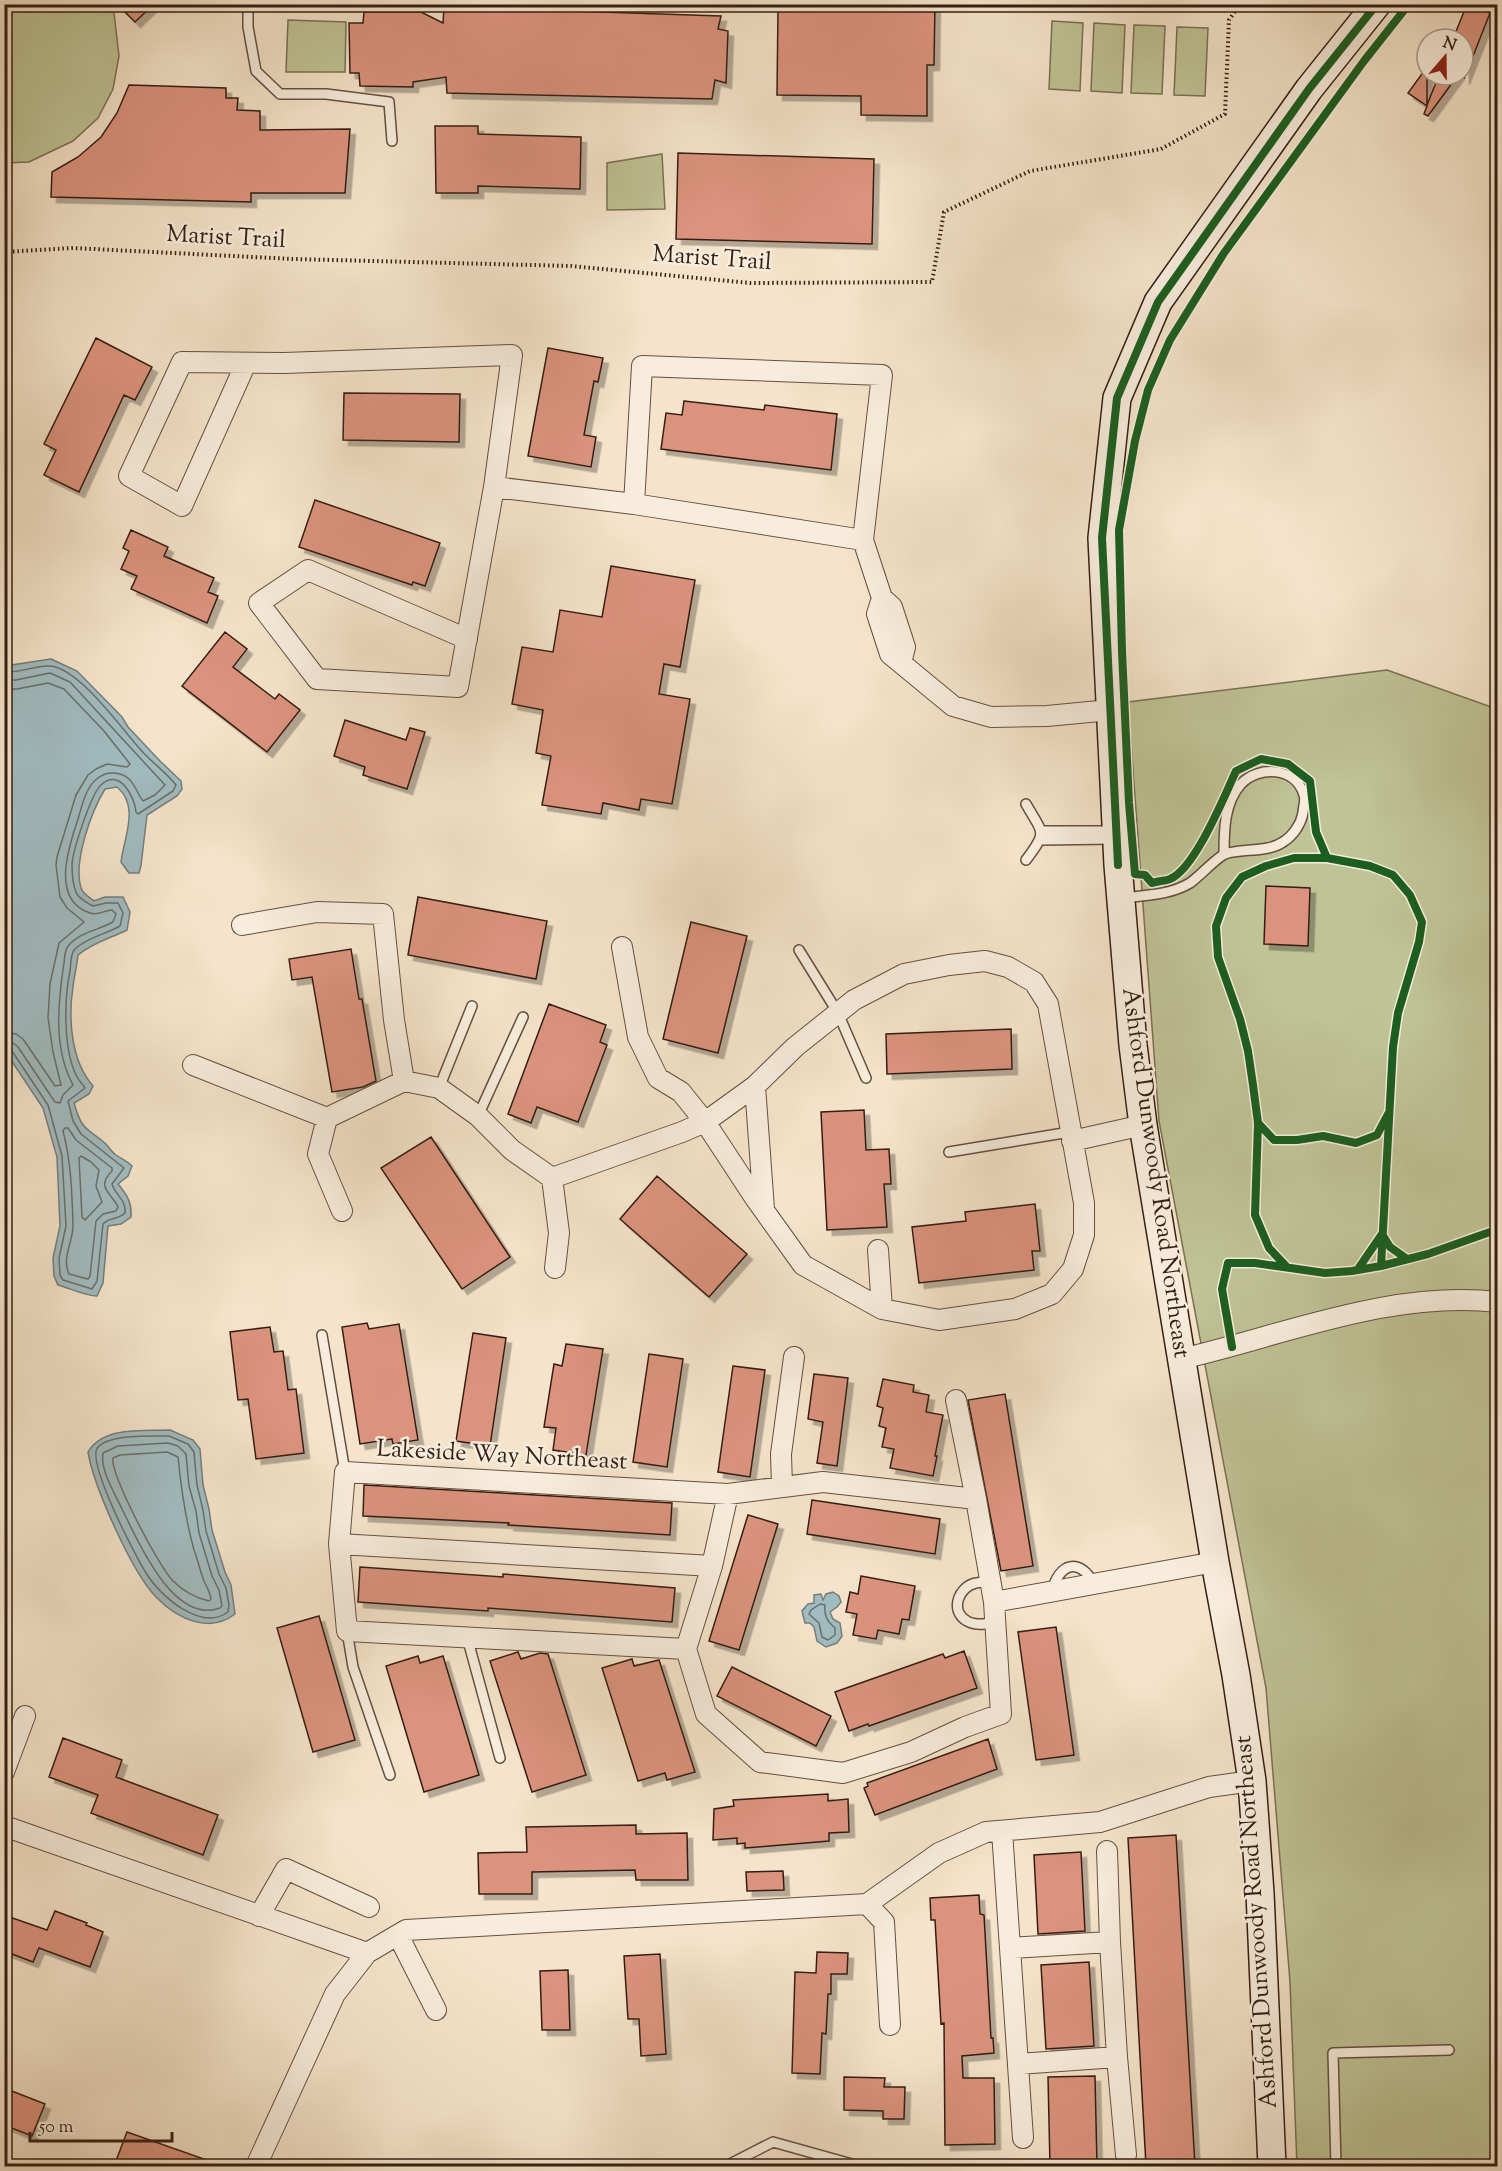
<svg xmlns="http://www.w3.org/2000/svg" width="1502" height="2171" font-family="'Sorts Mill Goudy',serif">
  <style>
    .green { fill: #bfc395; stroke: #7a7154; stroke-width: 1.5 }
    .water { fill: #a1bcc1; stroke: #757d7b; stroke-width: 1.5 }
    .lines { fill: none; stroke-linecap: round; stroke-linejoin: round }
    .shore { stroke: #6a6e6a; stroke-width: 1.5 }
    .building { fill: #db937d; stroke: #341f12; stroke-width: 1.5; filter: url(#shadow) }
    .lane-casing { stroke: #645040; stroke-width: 12 }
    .street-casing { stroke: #645040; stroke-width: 22 }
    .secondary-casing { stroke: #341f12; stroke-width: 30 }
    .path { stroke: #341f12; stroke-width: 4; stroke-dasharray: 1.5 3; stroke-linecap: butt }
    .lane { stroke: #f8eddd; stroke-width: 9 }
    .street { stroke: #f8eddd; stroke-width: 20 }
    .secondary { stroke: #f8eddd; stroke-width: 27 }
    .cycleway-casing { stroke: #f8eddd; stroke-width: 11 }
    .cycleway { stroke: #1b5e20; stroke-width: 8 }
    .labels { text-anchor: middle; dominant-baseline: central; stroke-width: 5; stroke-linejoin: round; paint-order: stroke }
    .street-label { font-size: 24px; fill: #341f12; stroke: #f8eddd }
  </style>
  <defs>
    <filter id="shadow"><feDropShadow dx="5.5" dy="5.5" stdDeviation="0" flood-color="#0004"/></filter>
  </defs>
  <rect width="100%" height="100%" fill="#f5e4cb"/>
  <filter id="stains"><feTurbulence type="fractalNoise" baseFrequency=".00333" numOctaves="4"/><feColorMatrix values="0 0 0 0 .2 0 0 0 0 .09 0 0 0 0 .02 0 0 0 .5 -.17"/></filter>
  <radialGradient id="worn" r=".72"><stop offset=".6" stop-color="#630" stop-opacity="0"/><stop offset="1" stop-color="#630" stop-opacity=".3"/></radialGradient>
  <path class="green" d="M4,5h107l3,8 5,43 -6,33 -15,29 -25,23 -44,21 -24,1z
    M288,20l58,2 -1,50h-59z
    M1052,21l31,2 -3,68 -31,-2z
    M1094,23l31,2 -3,68 -31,-2z
    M1134,25l31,1 -3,68 -31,-1z
    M1177,27l31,1 -3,68 -31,-1z
    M662,154l3,55 -58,1v-47z
    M1387,670l110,39v1457h-200l-7,-184 -24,-294 -107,-567 -31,-419z"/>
  <path class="water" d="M51,659l26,12 45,46 6,10 32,34 21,20 1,8 -5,7 -30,19 -6,50 -2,8h-10l-8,-11c3,-25 19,-56 -4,-75l-12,2c-14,23 -32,73 -24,99 2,6 8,9 13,13l11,-4h18l7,15 -3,18c-16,8 -35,13 -49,25 -1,11 -4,21 -5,32 -5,32 -2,74 20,99l-4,8 -15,9c8,28 12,24 32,41 3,4 6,8 10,11 6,4 11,6 16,11l-4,10 -10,8c9,11 14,18 13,33l-10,7 -13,2 -5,57 -6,13c-11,0 -28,-8 -39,-11l-4,-9 -1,-18 7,-32 -3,-69 -14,-49 -38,-57v-385z
    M170,1430l23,10 7,9 3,36 6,24 3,21 13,42 6,13 4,29c-26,20 -57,5 -78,-16 -25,-25 -63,-111 -69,-146 15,-26 55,-21 82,-22z
    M833,1592l6,4 2,6 -4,5 -7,5 3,7 7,4 2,13 -5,7 -11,4 -9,-6 -3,-14 -4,-4h-5l-3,-12 6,-7 6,-1v-8l7,-1 2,6 3,-6z"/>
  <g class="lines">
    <path class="shore" d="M4,672c16,1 32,-7 46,-6 29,2 71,62 90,83 11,13 26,23 36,36l-3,6 -35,23 -2,-2c-1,-15 -17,-45 -35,-27 -10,9 -28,65 -29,79 0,7 1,21 4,28 2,6 11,11 17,14l13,-3h12l5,10 -3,13c-14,8 -34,12 -45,23 -5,5 -4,15 -5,22 -6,29 -7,79 7,106 2,4 6,7 8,11l-17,13 5,20 8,13 43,34 -12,16c4,12 14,15 13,29 -7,7 -16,4 -22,11l-6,57 -5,8 -29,-9 -3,-5 -1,-17 7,-32 -4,-70 -14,-51 -36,-54 -8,-2
      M4,680h12l34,-7 20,9 95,103 -10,10 -12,6c-7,-9 -9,-23 -23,-27 -8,-2 -16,-1 -22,4 -12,8 -16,28 -20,41 -9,27 -28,81 12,94 8,3 15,-3 22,-3l4,4 -3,8c-14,8 -33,10 -44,23 -5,5 -4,11 -5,18 -6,39 -11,85 9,122l-10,10 -3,8 -5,-1 -37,-55 -6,-5 -8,-1
      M4,689h13l31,-6 16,6 40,42 26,33 -3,3 -20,-3 -11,5 -8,6 -12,20 -19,62 -1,8 4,32 7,11 17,14 -25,21 -9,41 -2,34 5,34 8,33 -6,1 -32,-47 -7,-5 -12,-2
      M65,1128h3l8,12 36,28v3c-17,17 0,22 6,36l-2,4 -13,3 -7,7 -6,55 -2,3 -19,-5c-8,-16 5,-34 4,-50 -1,-31 -2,-63 -10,-93z
      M81,1156l10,6 8,8 -3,16 6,16 -17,18 -3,-3 -3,-59z
      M169,1436l19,8 6,8 3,33 6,25 3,21 13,43 7,14 3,17 -1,7c-27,20 -68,-16 -82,-39 -10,-16 -61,-113 -48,-126 13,-13 53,-11 71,-11z
      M168,1443l10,3 8,8 3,32 7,25 3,22 13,43 7,14 3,16 -2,2c-47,17 -82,-67 -98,-99 -7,-16 -22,-38 -19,-56l15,-7z
      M167,1452l11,5c3,31 8,64 16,93 4,10 6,21 10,31 3,6 6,11 7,18l-2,2c-13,-3 -26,-10 -36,-20 -14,-14 -63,-107 -60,-123l7,-3z
      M820,1604l5,1c-1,11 2,16 10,23v7l-7,5 -6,-3 -3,-14 -10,-9 2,-4z"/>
  </g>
  <path class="building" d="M117,4h37l-19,18z
    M862,4h73l-1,61h-7v51l-66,-1v-19l-84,-1 1,-86 84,1z
    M1467,4l23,9 -26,66 -1,-40h-10z
    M444,7l277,9 -3,13 10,2 -2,52 -11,-3 -3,19 -265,-6 -1,-16 -33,5v5l-53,-1 -1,-13h-9l-1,-50h14l1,-11h57l22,11z
    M1427,67v38l12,-30h19l-30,41 -4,-2 3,-8 -19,-13z
    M129,85l97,3v10h12l-1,12 23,1v19l90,-1 -5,64h-94v9l-200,-5 1,-25 26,-15 23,-20 16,-24z
    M435,126h43v8l103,3 -1,52 -102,-3v7h-42z
    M678,153l196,6 -2,85 -196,-5z
    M96,338l56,29 -17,33 -11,-5 -45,97 -35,-17 12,-25 -12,-6z
    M548,348l55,10 -5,24 -4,-1 -10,54 12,2 -5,30 -63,-11z
    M344,393l116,1 -1,48 -116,-2z
    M684,401l80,9 1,-5 72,9 -6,56 -170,-21 5,-36 16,2z
    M315,500l125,43 -15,43 -12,-4 -1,3 -113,-38z
    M131,530l37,17 -4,9 50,22 -6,14 10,4 -11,27 -76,-34 6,-13 -16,-7 8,-18 -6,-3z
    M611,566l84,14 -15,87 -16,-3 -5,30 31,5 -18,105 -31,-5 -2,11 -36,-7 -2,11 -59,-9 9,-49 -15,-3 7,-43 -31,-6 10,-57 31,5 7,-42 42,7z
    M225,632l22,17 -14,18 42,32 4,-5 21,16 -33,42 -85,-66z
    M345,720l61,20 4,-12 15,4 -18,57 -44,-14 2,-8 -31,-11z
    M1266,886l44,2 -2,58 -44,-2z
    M418,897l129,24 -11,58 -128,-24z
    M691,922l56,14 -29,117 -55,-14z
    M351,949l8,50h3l14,82 -13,6 -31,5 -20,-115 -20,3 -3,-21z
    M549,1004l57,21 -6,17 7,3 -29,77 -41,-15 -6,16 -23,-9z
    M1011,1029l1,40 -125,5 -1,-40z
    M864,1110l2,40 23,-1 2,35h-7l3,43 -60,3 -6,-118z
    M431,1137l79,120 -48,32 -81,-121z
    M657,1176l90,78 -38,43 -89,-78z
    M1035,1204l5,47h-8l2,19 -115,13 -7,-56 54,-6 -1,-9z
    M367,1323l2,6 30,-5 19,116 -25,4 -1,-5 -32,5 -18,-117z
    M270,1327l4,25 9,-1 5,39 8,-1 8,64 -48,6 -8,-60 -10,1 -8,-68z
    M473,1333l33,5 -16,108 -34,-5z
    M566,1344l37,5 -17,106 -33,-5 3,-22 -12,-1 10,-63 8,2z
    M649,1354l34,5 -16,108 -34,-5z
    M733,1366l32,4 -15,107 -32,-5z
    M814,1374l34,4 -11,88 -20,-3 6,-41 -15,-3z
    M883,1379l31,6 -1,7 16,3 -3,17 17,3 -8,41h2l-4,20 -43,-8 4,-19 -12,-2 4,-19 -7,-2 4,-18 -6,-2z
    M1005,1394l28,172 -32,5 -33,-171z
    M364,1485l308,18 -2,32 -162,-10 1,-2 -146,-7z
    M812,1500l128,19 -5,35 -128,-20z
    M748,1515l30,9 -39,126 -30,-9z
    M360,1567l143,10v-3l172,14 -3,34 -184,-14v3l-130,-9z
    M861,1576l54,10 -6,34 -7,-1 -3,15 -21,-4 -2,9 -23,-4 4,-21 -11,-2 4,-20 8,2z
    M319,1616l36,124 -42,12 -36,-124z
    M1056,1627l18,128 -38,5 -18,-128z
    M964,1651l13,37 -108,38 -1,-2 -19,7 -14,-39 108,-38 2,4z
    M518,1652l3,7 19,-6 8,1 38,121 -54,17 -42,-131z
    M418,1656l2,7 23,-7 36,119 -55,17 -38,-126z
    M632,1659l2,7 25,-6 36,112 -28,8 -2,-7 -27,8 -36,-113z
    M732,1667l99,49 -15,30 -99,-50z
    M63,1738l59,22 -6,17 102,38 -15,40 -112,-42 7,-18 -49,-18z
    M988,1739l9,30 -122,46 -11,-27 4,-2 -1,-3z
    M828,1794v7l20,-2 1,33 -20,1v8l-84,7v-5l-8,1v-6l-24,2 1,-31 20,-3 -1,-6z
    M636,1825v9l51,-1 1,47h-52l-1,-10 -103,2v22h-53l-1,-41 49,-1 -1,-25z
    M1176,1835l19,331h-49l-18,-328z
    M1081,1852l4,79 -47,3 -4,-79z
    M783,1871l1,19 -37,1 -1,-19z
    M979,1895l1,19 4,1 7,123h2l1,15 -32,3 1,22h31l1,66 -50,1 -1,-122 -3,1 -6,-104h-4l-1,-22z
    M55,1911l32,12 -1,2 17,7 -13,35 -51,-19 -6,14 -29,-11v-36l43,15z
    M817,1952l31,1 -1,21h-16v20h-3l-2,40 -4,-1 -2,41 -28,-1 3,-101 21,1z
    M660,1954l6,100 -25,2 -2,-37h-11l-4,-63z
    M1089,1962l5,84 -48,3 -5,-84z
    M568,1970l2,60h-28l-2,-59z
    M1095,2076l2,90h-47l-2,-89z
    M844,2077l41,1 -1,9h21l-1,32h-21v-8l-39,-1z
    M4,2088l41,16 -13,32 -28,-11z
    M127,2132l91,32v2h-104z"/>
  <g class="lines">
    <defs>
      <path id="lane" d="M248,4v23l8,44 24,23h46l63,8 3,39
        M1041,831h73
        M1041,840l72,-1
        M1026,860c22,-29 17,-26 0,-56
        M1123,898c23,-3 47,-3 67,-15 10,-7 26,-25 35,-29 16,-6 42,-1 58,-12 10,-6 18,-18 20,-29 0,-5 3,-13 1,-18 -8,-28 -45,-30 -63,-11 -17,19 -17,47 -17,70
        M799,950l39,63 28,65
        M439,1088l33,-82
        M478,1116l45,-99
        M949,1152l121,-20
        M322,1335l23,137
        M990,1582c-4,0 -10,0 -14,1 -17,3 -27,28 -9,38 8,5 19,3 28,2
        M1052,1591c7,-27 27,-35 42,-7
        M347,1631l6,36 37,108
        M467,1637l33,121
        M726,2166l47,-24 86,24
        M1336,2166l-3,-113 116,-3
        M1364,2166l18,-1v1"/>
      <path id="street" d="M246,363l-64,143 -53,-30 53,-114 102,1 228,-8 -18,132 140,17
        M863,540l-229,-36 8,-138 240,9 -19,165 19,58 10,9 13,40 -4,16
        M882,598l-5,16 13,40 63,52 38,11 56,-1 63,-6
        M467,639l-159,-69 -49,33 58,76 141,8 36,-200
        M242,925l75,-13 66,2 11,106 10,61
        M985,961l23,6 26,15 14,22 36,199v32l-11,34 -21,25 -37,15 -76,11 -57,-11 -79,-44 -48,-67 -50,-76 50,-36 40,-39 59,-47 50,-26 45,-9z
        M193,1065l134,53
        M755,1086l9,123
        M1072,1141l71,-16
        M552,1178l130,-46 23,-10 -24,-30 -23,-14 -20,-41 -16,-90
        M342,1211l-24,-57 9,-36 77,-37 35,7 39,28 34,34 40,28 7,55 -4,35
        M878,1250l4,59
        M1181,1359c104,-24 209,-69 317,-57
        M956,1400l20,99
        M345,1472l383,22 95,-12 153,17 18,103 7,112 -36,13 -54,25 -68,21 -83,-11 -54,-48 -20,-65 -339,-18 -8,-87z
        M782,1487l-1,-33 13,-97
        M339,1544l373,22 -26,83
        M712,1566l16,-72
        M994,1602l221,-40
        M4,1772l21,-56
        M4,1826l363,127
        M1002,1831l21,307
        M1107,1851l3,91
        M867,1904l17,18 6,103
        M259,1916l27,-47 83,38
        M398,1935l38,75
        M1010,1948l100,-6 7,115
        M1018,2064l99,-7 9,98
        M256,2166l79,-172 32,-41 39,-23 461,-26 72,-51 47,-21 114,-10 109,-35 43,-6"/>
      <path id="secondary" d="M1272,2166l-12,-273 -8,-112 -16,-106 -21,-113 -72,-437 -10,-80 -15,-180 -16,-327 15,-140 41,-96 151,-213 68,-85"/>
    </defs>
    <use href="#lane" class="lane-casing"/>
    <use href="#street" class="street-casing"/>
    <use href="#secondary" class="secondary-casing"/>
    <path class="path" d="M4,252l69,-4 220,11 278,7 179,17 182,-1 12,-70 86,-41 131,-22 64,-35 4,-94 11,-16"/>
    <use href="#lane" class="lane"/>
    <use href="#street" class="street"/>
    <use href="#secondary" class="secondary"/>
    <defs>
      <path id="cycleway" d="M1118,865l-16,-327 15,-140 41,-96 151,-213 68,-85
        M1258,1123l16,17h23l26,-4 33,7 21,-8 11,-21
        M1286,1266l-17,-18 -14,-33 3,-92 -5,-38 -5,-34 -8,-32 -22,-62 -2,-31 10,-28 16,-21 24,-11 28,-8h33
        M1381,1266l12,-219 5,-34 21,-71 3,-20 -12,-27 -17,-20 -23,-9 -43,-8 -11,-26 -6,-51 -22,-17 -27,-5 -25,12c-11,24 -41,98 -66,108 -5,2 -12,2 -18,4l-7,-8 -10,-1 -6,-71 -7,-152 -3,-121 16,-89 13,-51 22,-50 54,-87 140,-192 45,-57
        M1358,1269l24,-35 8,13 17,12
        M1232,1347l-10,-58 6,-26h27l70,10 27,-2 29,-5 47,-12 62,-22 8,1"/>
    </defs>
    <use href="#cycleway" class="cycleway-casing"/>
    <use href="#cycleway" class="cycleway"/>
  </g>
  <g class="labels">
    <g class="street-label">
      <text transform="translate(226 238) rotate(3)">Marist Trail</text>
      <text transform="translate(712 259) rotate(4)">Marist Trail</text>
      <text transform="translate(1155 1173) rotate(82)">Ashford Dunwoody Road Northeast</text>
      <text transform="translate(502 1456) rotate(3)">Lakeside Way Northeast</text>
      <text transform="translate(1257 1922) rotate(-94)">Ashford Dunwoody Road Northeast</text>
    </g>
  </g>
  <rect width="1502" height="2171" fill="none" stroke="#f5e4cb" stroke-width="24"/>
  <rect x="6" y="6" width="1490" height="2159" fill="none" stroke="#341f12" stroke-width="3"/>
  <rect x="12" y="12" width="1478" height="2147" fill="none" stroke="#341f12" stroke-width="1.5"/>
  <g transform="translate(1445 57) rotate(20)"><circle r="28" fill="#f8eddd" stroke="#aa9b8c" stroke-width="1.5"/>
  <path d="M0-4.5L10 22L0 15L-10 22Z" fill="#8f2418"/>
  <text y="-9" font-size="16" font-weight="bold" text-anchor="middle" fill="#341f12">N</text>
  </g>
  <path d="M30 2132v9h142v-9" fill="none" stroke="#341f12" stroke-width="3"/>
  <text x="39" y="2132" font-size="18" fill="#341f12" stroke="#f8eddd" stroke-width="4.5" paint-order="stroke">50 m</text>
  <rect width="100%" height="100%" filter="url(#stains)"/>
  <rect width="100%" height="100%" fill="url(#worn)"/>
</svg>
